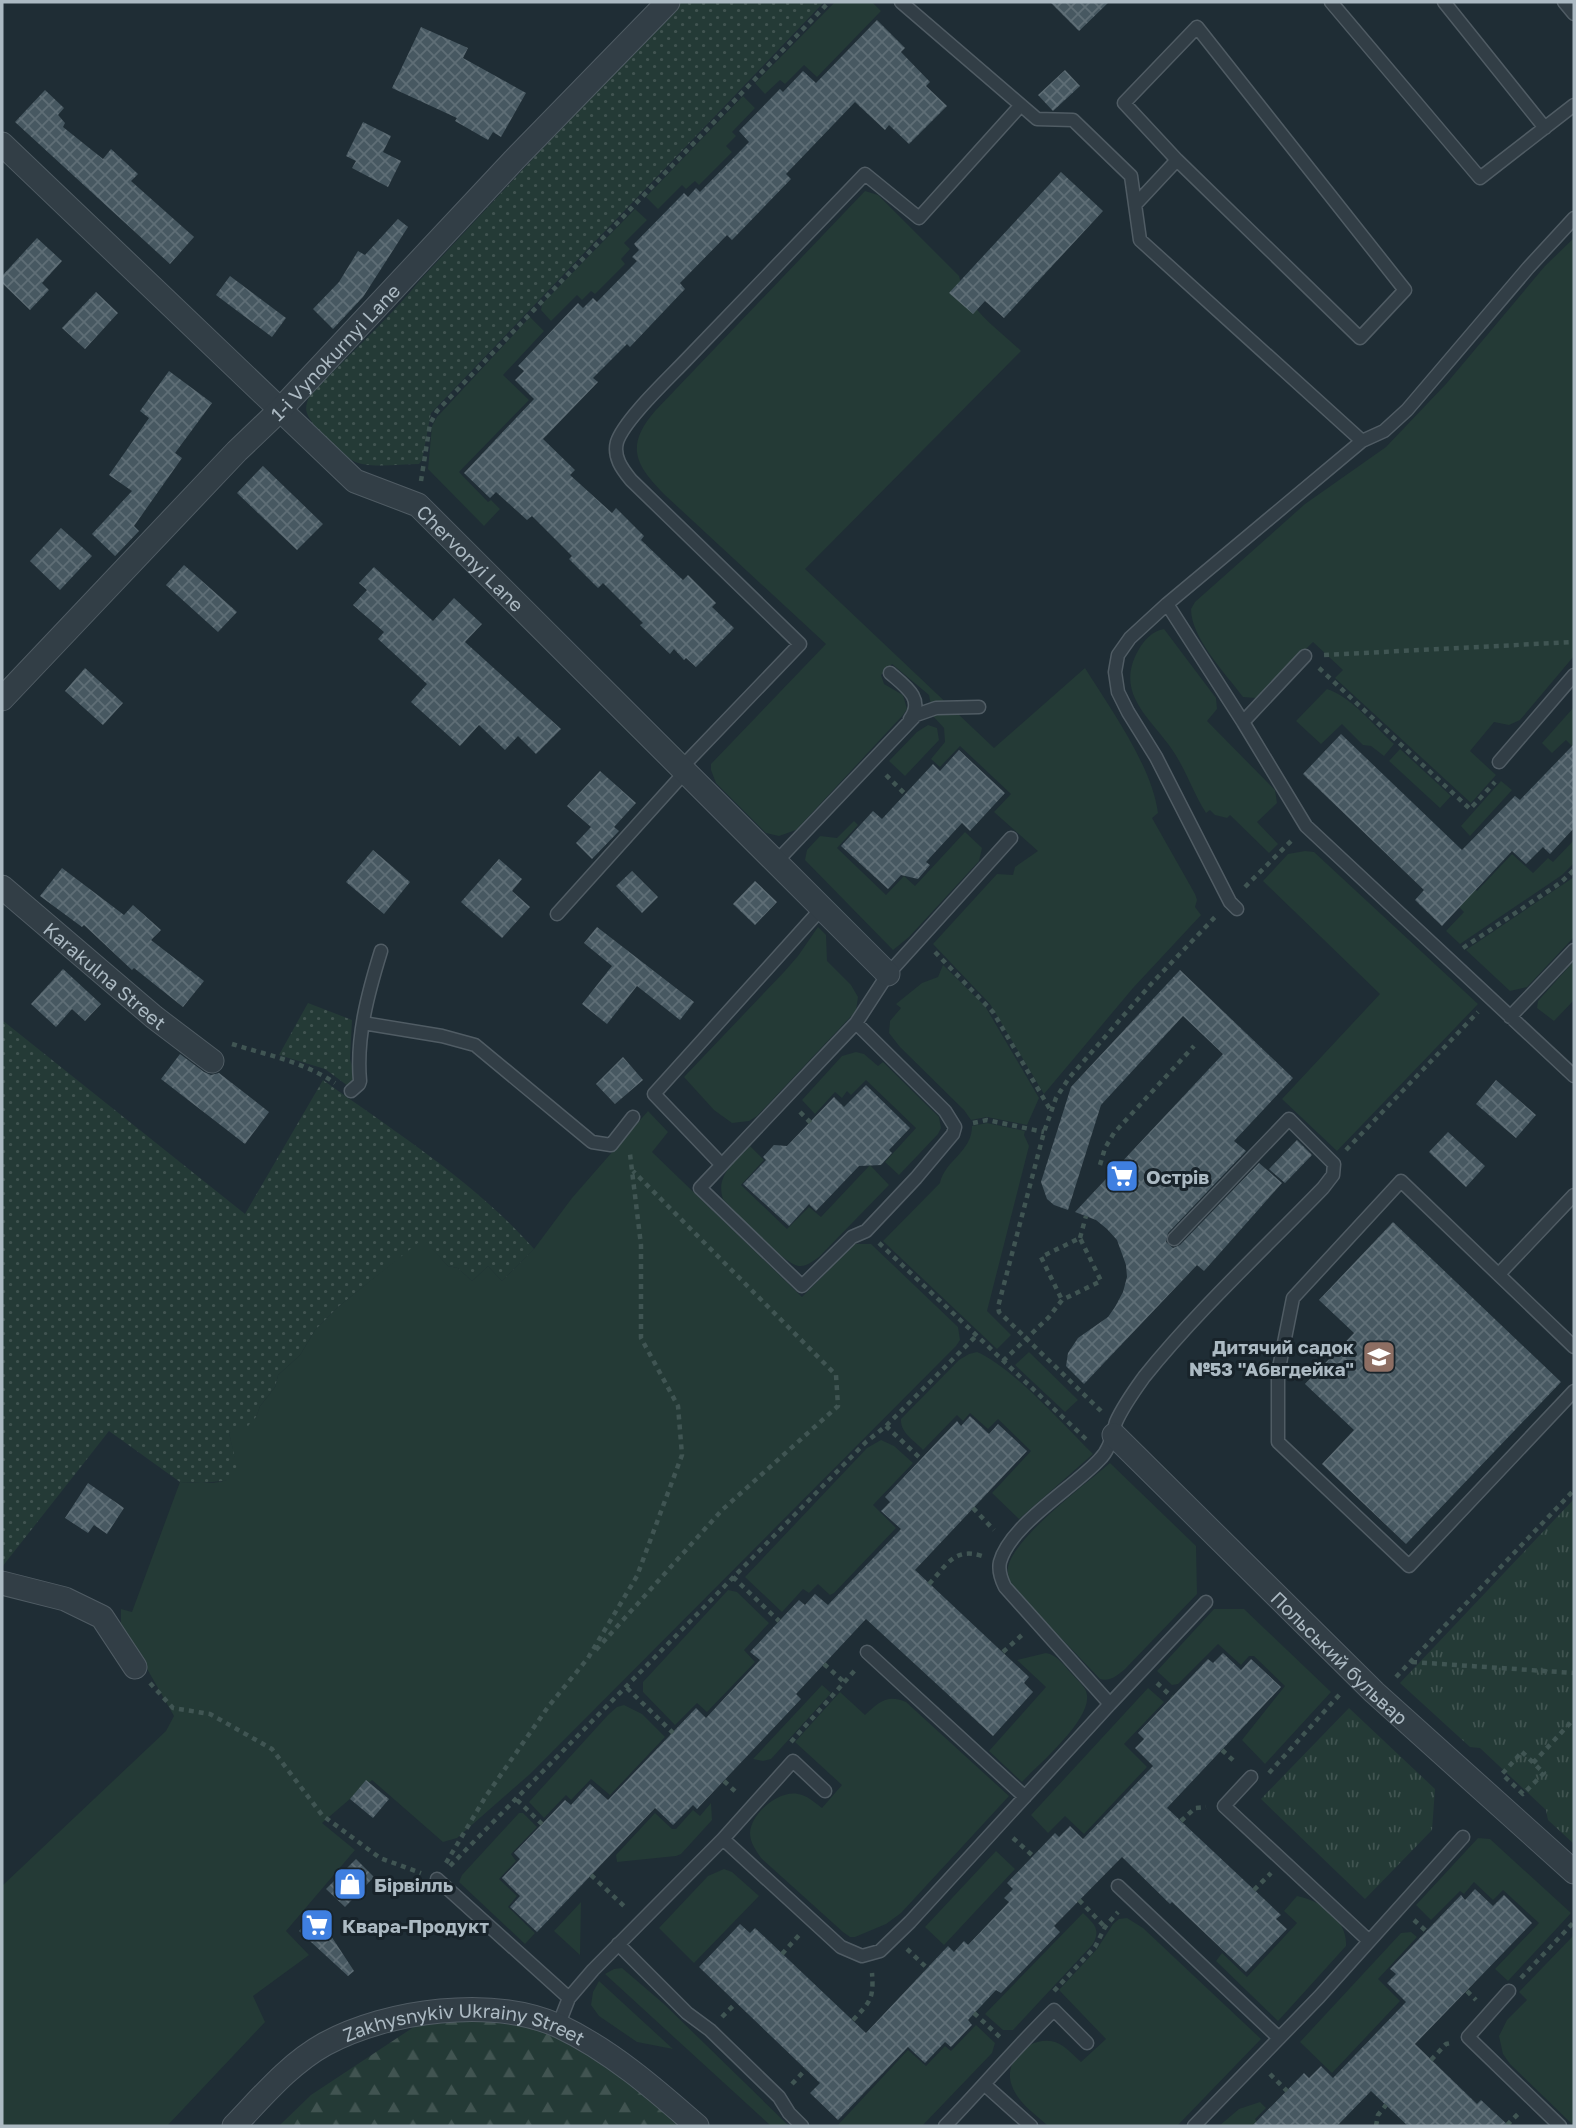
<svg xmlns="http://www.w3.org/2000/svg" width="1576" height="2128" font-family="'Golos Text',sans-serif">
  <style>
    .grass { fill: #243a36 }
    .forest { fill: url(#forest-firs) }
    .park { fill: url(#park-tufts) }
    .garden { fill: url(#garden-dots) }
    .building { fill: url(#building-cross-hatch) }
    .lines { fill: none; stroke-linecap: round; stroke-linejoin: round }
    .lane-casing { stroke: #505c64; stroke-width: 15 }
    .street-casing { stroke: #505c64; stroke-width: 25 }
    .path { stroke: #405553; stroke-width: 4.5; stroke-dasharray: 5 5; stroke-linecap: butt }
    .lane { stroke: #323e46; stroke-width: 12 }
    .street { stroke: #323e46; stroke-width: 23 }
    .labels { text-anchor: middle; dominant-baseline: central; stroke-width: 6; stroke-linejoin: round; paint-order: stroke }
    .street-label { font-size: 19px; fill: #acbac3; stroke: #18232a }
    .poi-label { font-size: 19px; font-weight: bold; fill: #acbac3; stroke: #18232a; text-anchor: start }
  </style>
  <defs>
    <pattern id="forest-firs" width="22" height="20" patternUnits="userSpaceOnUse" patternTransform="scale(1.75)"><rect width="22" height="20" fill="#243a36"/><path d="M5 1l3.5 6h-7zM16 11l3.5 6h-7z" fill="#415451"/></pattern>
    <pattern id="park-tufts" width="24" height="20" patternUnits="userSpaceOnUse" patternTransform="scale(1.75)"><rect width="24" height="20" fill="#243a36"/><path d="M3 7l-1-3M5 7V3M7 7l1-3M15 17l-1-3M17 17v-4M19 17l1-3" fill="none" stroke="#415451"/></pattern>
    <pattern id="garden-dots" width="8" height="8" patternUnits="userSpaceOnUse" patternTransform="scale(1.75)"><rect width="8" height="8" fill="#243a36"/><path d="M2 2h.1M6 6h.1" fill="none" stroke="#415451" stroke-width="1.8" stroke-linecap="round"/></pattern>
    <pattern id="building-cross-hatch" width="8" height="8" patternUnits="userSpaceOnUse" patternTransform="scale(1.75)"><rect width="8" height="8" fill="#475861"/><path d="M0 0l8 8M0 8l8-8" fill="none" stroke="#5f6e76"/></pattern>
  </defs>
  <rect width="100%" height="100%" fill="#1f2d35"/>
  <path class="grass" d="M835,2h37l9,9 -64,66 -13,-12 -19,19 -5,-4 -15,14 -10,-11z
    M743,96l12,12 -23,24 4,4 -10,10 6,6 -33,33 -4,-4 -9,8 -4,-4 -24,24 -12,-12z
    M865,191l13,4 81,81c7,32 39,53 62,75l-216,218 189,179 91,-80c25,40 67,98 73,145l-6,5 43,76 2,6 -2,7 6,8 -68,73 -89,106 -54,-90 -57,-60 64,-70 16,1 2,-8 23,-16 -44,-39 17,-18 -51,-48 -20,21 -9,-8 14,-17 -1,-14 -11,-12 -4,-21 -37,-31 -11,11 3,9 19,11 4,14 -4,6 -107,115 -17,6 -13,-3 -50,-50 -5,-13v-6l115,-120 -160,-148c-30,-30 -42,-49 -11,-85z
    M635,209l12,11 -23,23 6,6 -9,10 4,5 -30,30 -4,-3 -9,9 -5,-5 -26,26 -10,-11 1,-6z
    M1574,238v418l-54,64 -11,5 -15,-3 -24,29 26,24 -25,28 -136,-125 8,-8 -30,-28 -57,56 -13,-1c-17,-23 -52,-59 -52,-88l4,-7 110,-98 81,-57 60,-63 99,-118z
    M530,317l14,14 -41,44 26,25 -70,72 29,30 3,-2 9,9 -16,17 -56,-57 4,-43 5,-9z
    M1164,629l52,69 1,11 -10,12 68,69 2,13 -20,19 21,22 -9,9 -39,-38 -3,3 -12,-3 -5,-5 -4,3c-12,-19 -19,-40 -31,-59 -21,-34 -63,-59 -36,-105 6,-10 14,-18 25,-20z
    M1327,689c25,8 47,37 67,55l-10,12 -13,-10 -8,-1 -21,-21 -21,20 -25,-23z
    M1574,707v41l-8,-8 -14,13 -10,-10z
    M928,725l9,3 2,12 -34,36 -16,-15 28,-29z
    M1400,749l51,47 -11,12 -51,-47z
    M1501,781l11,9 -42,46 -9,-10z
    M854,821l4,4 -21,23 49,47 18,-19 11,10 50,-54 17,16 -3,13 -70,76 -16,13 -88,-90 2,-10 13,-14 17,2z
    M1574,840v23l-12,12 -102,69 -14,-13 18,-19 -9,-9 17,-17 5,5 35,-37 21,19 15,-15 5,4z
    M1305,851l9,1 164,152 -141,147 -55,-52 98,-105 -117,-113 25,-27z
    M1574,877v60l-47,50 -17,4 -44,-41z
    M818,927l8,8 1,26 24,24 7,12 -2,14 -99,105 -8,5 -17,2 -18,-13 -30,-33 100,-105 14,-16z
    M1574,961v39l-20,21 -17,-13 1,-7z
    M943,965l42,41 54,92 -12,27 -40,-8 -16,3 -7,-10 -64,-63 -11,-14 1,-12 11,-13 -5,-4 26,-21 16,-6z
    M856,1052l8,2 14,12 5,-4 56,55 2,11 -3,6 -39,41 -14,-13 31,-34 -50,-48 -15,15 -4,-4 -5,7 -7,-6 -20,22 -13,-14 40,-44z
    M648,1111l20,21 -16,20 150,145 53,-53h16l87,83 2,13 -4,6 -426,428 -73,64 -14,4 -71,-62 -50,43 33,27 -69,81 23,24 -56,41 12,26 -98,104h-165v-240l164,-155 8,-15 -32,-56 -21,-30v-21l11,3 48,-130c17,1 45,4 58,-8l-9,-41 27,-16 4,-11 15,-19 3,-12 22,-20 15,-25 24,-24 84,-68 25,28 10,2 14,13 16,-15 14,15 32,-32 38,-51z
    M987,1123l38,8 -1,4 5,11 -42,165 24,24 -14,14 -114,-108 57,-58c5,-23 32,-31 32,-57z
    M750,1146l14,14 -23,25 46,44 22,-22 12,10 49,-52 19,20 -70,72c-6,4 -13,10 -20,9 -15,-2 -64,-54 -76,-67 -8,-24 12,-37 27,-53z
    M977,1352c34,14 88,74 116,102l-74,65 -27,-26 39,-42 -33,-32 -10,10 -18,-16 -7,8 -6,-6 -34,35c-8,-9 -23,-17 -22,-31l58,-59 10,-6z
    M1029,1352l49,48 -13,12 -50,-47z
    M881,1440l13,6 19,17 -40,42 23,23 -62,65 -4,2 -12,-11 -9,9 -6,-4 -21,23 -37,-35 122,-129z
    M1110,1463l86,83 1,48 -72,75c-7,6 -15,13 -25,10l-79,-83c-7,-9 -15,-17 -13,-29 6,-30 78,-83 102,-104z
    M728,1590l9,2 32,31 -25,27 11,12 -48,50 -10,-9 -22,22 -32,-33v-10z
    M1214,1609h30l87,83 -66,72 -23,-24 43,-54 -31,-30h-5l-8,9 -23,-21 -40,40 -6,1 -15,-14z
    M1046,1653c11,2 17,11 25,20 5,6 15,13 16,22 4,25 -48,69 -65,87l-33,-31 57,-64 -29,-27z
    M822,1685l9,8 -60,66 -8,2 -10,-2z
    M1148,1688l16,14 -40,42 23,23 -63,67 -19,-18 -17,17 -17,-18z
    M840,1692l25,23c14,-13 22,-21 41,-13l103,94 -108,117 -15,11 -31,13h-5l-7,-5 -82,-74c-5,-8 -11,-15 -11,-25 1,-20 29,-43 48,-39 9,1 17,9 24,14l20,-23 -47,-43z
    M624,1705l18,9 23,23 -55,58 -19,-16 -20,21 -5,-5 -22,23 -15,-16 79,-87 9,-8z
    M711,1803l1,17 -31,34 -5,2 -59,6 -1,-7 39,-42 17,16h4l17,-19 7,6z
    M519,1813h4l14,14 -26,27 5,7 -17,18 18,17 -9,11 27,26 -10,11 -66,-62 3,-7z
    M1478,1838l12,1 81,74 -63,68 -13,-12 44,-46 -36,-33 -10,10 -19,-18 -10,12 -4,-3 -29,29 -15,-15z
    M996,1851l19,18 -71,76 -19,-18z
    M724,1869l8,3 27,24 -65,67 -35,-35 49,-52z
    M1297,1896c23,4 51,24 49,50l-68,75 -62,-60 6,-8 25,24 50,-54 -13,-12z
    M581,1902l-1,53 -26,-24z
    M1083,1913c11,11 18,16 10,31l-80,86h-10l-18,-16z
    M1127,1918l16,10 118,111 -84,87h-129c-13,-12 -30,-23 -36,-40 -10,-25 18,-51 43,-44 11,4 18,13 26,20l25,-23 -47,-49 38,-41 16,-25 6,-5z
    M1411,1932l6,5 -39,42 22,22 -68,72 -32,-31 101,-109z
    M1574,1935v191l-64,-62 -7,-10 -4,-18 8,-16 20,-20 -8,-8z
    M622,1968l42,36 125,122h-18l-166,-152 9,-5z
    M599,1981l74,68 -36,-7 -38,-26 -8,-11 2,-13z
    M976,2025l19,18 -3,10 -70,73h-85l71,-76 18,16 19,-20 6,5z
    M1260,2102l6,6 -11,11 5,7h-41l20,-17z"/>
  <path class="forest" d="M435,2013l95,3 167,110h-418l32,-31z"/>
  <path class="park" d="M1574,1499v345l-26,-24 -2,-10 -66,-62 -10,-1 -70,-64z
    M1349,1708l86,81 -3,41 -67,69 -104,-100z"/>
  <path class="garden" d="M679,2h145l-393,411 -9,47 -3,4c-19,0 -43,4 -61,-1 -12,-3 -48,-38 -51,-50 -2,-5 0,-11 2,-16 37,-40 78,-76 112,-118z
    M308,1003l44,17 -2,39 5,18 -7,9 -23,-17 -46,-14z
    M2,1020l243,194 78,-134c72,52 152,102 211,169l-32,32 -14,-15 -16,15 -14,-13 -10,-2 -25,-27 -84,67 -24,24 -15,25 -22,20 -3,12 -15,19 -4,11 -8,9 -19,7 10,41 -7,6 -30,3 -22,-1 -71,-51 -107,136z"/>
  <path class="building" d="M1050,2h59l-30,29z
    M877,20l28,28 -4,4 29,30 -4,4 21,20 -38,38 -20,-19 -4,5 -30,-28 -69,72 5,5 -59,61 -5,-5 -47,48 5,6 -55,58 -3,-3 -34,34 5,4 -55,57 32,31 -5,5 42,38 4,-5 28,28 -3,4 42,40 5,-5 28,28 -4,4 22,21 -38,39 -10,-9 -2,2 -10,-11 -4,5 -30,-29 3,-2 -40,-40 -5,5 -29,-29 3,-3 -40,-40 -5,4 -31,-28 -6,6 -26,-25 70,-74 -19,-19 9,-9 -6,-5 60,-63 5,5 10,-10 4,4 40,-41 -5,-4 7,-7 -5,-6 50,-51 4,4 8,-9 4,4 49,-50 -10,-11 41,-42 3,3 20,-21 13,12z
    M421,27l47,21 -5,10 63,35 -25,44 -8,-5 -5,8 -33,-19 2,-3 -65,-30z
    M1065,70l15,16 -27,25 -15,-16z
    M45,90l19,18 -6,7 7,8 -2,4 40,32 8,-10 27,25 -7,7 63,56 -24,27 -155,-142z
    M363,122l28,14 -8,16 18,9 -13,26 -36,-19 4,-7 -10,-5z
    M1061,172l42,39 -99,107 -19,-17 -12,13 -24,-21z
    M398,219l10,8 -45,70 -30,32 -20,-20 26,-27 19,-31 7,4z
    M37,238l25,23 -20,22 7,7 -19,20 -28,-27v-7z
    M230,276l56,42 -14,19 -56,-42z
    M96,292l22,21 -33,36 -23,-21z
    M169,371l43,32 -37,50 7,5 -48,68 5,5 -24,25 -23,-22 40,-43 -23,-16 40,-57 -9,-7z
    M263,466l60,58 -26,26 -60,-57z
    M61,528l31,28 -32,34 -30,-29z
    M184,565l53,47 -19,20 -52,-47z
    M374,567l59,54 21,-23 28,26 -17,18 96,87 -25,25 -18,-18 -13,14 -26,-25 -19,21 -49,-44 16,-18 -49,-45 6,-7 -31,-27 14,-15 -8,-7z
    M85,668l38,35 -20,22 -38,-34z
    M1341,734l121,116 53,-54 5,4 54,-56v84l-24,26 -7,-7 -17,17 -14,-13 -70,75 -27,-26 9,-10 -121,-116z
    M959,750l46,43 -35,38 -8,-8 -36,39 4,3 -12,14 -17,-4 -13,14 -47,-43 32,-35 9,8 51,-55 7,7z
    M600,771l36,32 -22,24 5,4 -27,28 -16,-16 15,-16 -24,-21z
    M373,850l37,32 -26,32 -38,-32z
    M499,859l23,20 -10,12 18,16 -28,31 -41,-36z
    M62,868l62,47 9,-10 28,25 -10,10 53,41 -21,26 -49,-39 -2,2 -48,-45 -2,2 -42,-31z
    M632,871l26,26 -16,16 -26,-27z
    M755,881l22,21 -22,23 -22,-21z
    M597,927l97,75 -14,18 -43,-34 -30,38 -25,-20 30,-38 -28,-23z
    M63,969l38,35 -16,17 -13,-12 -16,18 -25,-23z
    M1180,970l113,108 -59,63 12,10 -78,82 -2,9 7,6 7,-3 79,-82 23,20 -78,88 -7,-6 -113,119 -18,-18 2,-13 10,-15 30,-21 7,-10 8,-15 4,-15 -1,-12 -9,-25 -10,-11 -11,-9 -21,-8 148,-158 -40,-38 -82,89 -33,105 -14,-5 -7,-6 -6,-17 30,-95z
    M180,1054l24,18 7,3 8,-2 50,39 -24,32 -84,-65z
    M623,1057l20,23 -28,24 -19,-20z
    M1496,1080l40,35 -20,23 -40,-34z
    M866,1085l44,43 -21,22 3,3 -11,12 -22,1 -43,45 -7,-7 -20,22 -46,-42 23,-24 -3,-3 11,-12 13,1 47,-49 10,10z
    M1448,1132l37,34 -19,21 -37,-35z
    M1297,1140l15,15 -27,28 -16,-14z
    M1393,1222l168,160 -155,162 -84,-80 32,-34 -49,-46 49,-51 -35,-33z
    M970,1416l19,18 9,-10 29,27 -112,119 114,107 -5,6 9,9 -40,44 -127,-117 -70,75 5,5 -104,110 -4,-4 -20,20 -18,-17 -118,124 -27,-25 10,-11 -18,-18 18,-19 -6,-6 51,-53 6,5 19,-21 18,16 88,-92 10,10 54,-58 -10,-8 49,-52 6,5 10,-11 13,11 73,-76 -20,-18 9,-9 -5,-5 72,-76 4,5z
    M88,1483l36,25 -17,26 -13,-9 -6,8 -23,-15z
    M1223,1653l18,17 10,-11 30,28 -114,121 114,107 -5,4 11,10 -41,43 -74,-70 -2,2 -48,-47 -68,69 6,6 -59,61 -5,-3 -28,30 4,5 -21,22 -6,-5 -20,21 -17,-16 -70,73 -28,-27 10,-10 -121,-116 41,-43 10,9 5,-5 111,105 82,-87 6,6 10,-11 4,4 41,-43 -5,-4 9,-9 -6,-6 48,-50 4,4 11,-11 13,13 70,-73 -18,-18 9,-9 -6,-6 70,-74 5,4z
    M366,1780l23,19 -16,19 -23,-19z
    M356,1859l18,18 -29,30 -19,-18z
    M1475,1889l18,17 11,-11 28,28 -117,121 62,60 4,-4 28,26h-101l-37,-35 -34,35h-85l52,-53 5,5 12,-12 12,12 73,-76 -19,-19 9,-9 -6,-5 71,-74 4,5z
    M316,1913l38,58 -6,5 -49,-45z"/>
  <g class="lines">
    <defs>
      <path id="lane" d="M901,2l136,117 36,1 58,56 9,64 222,201
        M1331,2l149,176 94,-73
        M1444,2l101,126
        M1564,2l10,12
        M1135,205l42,-45 183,178 45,-48 -208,-263 -73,76 53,57
        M1167,604l76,118 63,104 268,250
        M890,673c15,13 35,26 20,46
        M1243,722l62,-66
        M1499,762l75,-87
        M682,767l118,-123 -169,-164c-9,-11 -18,-23 -14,-38 7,-22 52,-64 69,-82 60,-62 119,-124 179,-186l54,44 102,-113
        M776,862l140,-147 20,-7 43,-1
        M1237,909l-7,-7 -74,-145 -28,-45 -10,-20 -3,-20 3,-17 12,-17 37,-34 195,-163 22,-10 23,-21 121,-142 46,-50
        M557,914l129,-143
        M1510,1017l64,-67
        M363,1023l79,13 33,9 117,97 19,3 22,-28
        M856,1023l89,88 10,16 -2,7 -37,44 -50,53 -14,6 -50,49 -102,-98 156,-165 32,-49 123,-136
        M351,1091l8,-7 1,-3c-4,-44 8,-88 21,-130
        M721,1164l-67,-70 167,-185
        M1174,1239l115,-120 45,45 -1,11 -10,13c-60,62 -125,122 -179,189 -10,14 -21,29 -28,45 -4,13 -6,28 -17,38 -26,28 -89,65 -99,102 -2,9 1,17 5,25l105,117 96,-102
        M1499,1274l75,-79
        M1574,1347l-173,-166 -108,117 -15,75v69l131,124 165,-175
        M867,1652l158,145
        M1251,1777l-27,29 144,134
        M723,1839l70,-78 32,30
        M437,1879l132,119
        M1118,1886l161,152
        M618,1944l69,69 23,17 69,67 10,16 13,13
        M1509,1991l-41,46 92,89
        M558,2026l11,-28 24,-28 130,-131 118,108 21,9 18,-5 30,-29 200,-218
        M985,2085l46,41
        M945,2126c37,-38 71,-79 109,-116l33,33
        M1194,2126l125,-129 144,-160"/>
      <g id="street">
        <path id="s1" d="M2,144l353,337 63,24 470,469"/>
        <path id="s2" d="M2,699l235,-248 43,-41 234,-250 154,-158"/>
        <path id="s3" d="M2,887l152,130 58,44"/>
        <path id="s4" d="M1114,1435l260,257 200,180"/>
        <path d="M2,1583l63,16 37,18 33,50"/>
        <path id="s5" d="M234,2126c28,-29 55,-62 91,-82 63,-34 167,-48 234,-18 51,24 96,63 138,100"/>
      </g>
    </defs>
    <use href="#lane" class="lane-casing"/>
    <use href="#street" class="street-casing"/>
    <path class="path" d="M421,481l9,-57 7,-13 392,-409
      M1324,655l250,-13
      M1319,668l151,141 25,-27
      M886,775l19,19
      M1245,887l48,-48
      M1463,948l97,-65 14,-13
      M935,952l58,60 58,99
      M232,1044c35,11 72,18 103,39
      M800,1112l14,14
      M973,1123l14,-3 57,12
      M1346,1150l132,-138
      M1100,1165l5,-17 9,-15 80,-87
      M1080,1238l6,-22
      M879,1243l210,199
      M1003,1361l46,-44 13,-17 39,-19 -21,-43 -39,19 21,43
      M1101,1411l-102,-99 -1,-5 46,-175 12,-34 13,-20 83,-95 64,-67
      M886,1426l35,33
      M973,1508l21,22
      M733,1577l46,44
      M929,1584c18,-19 25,-37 53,-28
      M596,1650l126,-140 116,-104 -2,-31 -203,-204
      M1003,1652l20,-18
      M1412,1662l162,11
      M824,1664l20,18
      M1396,1677l178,-187
      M150,1683l23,25 37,6 62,35 50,66 58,43 41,15
      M1157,1683l15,14
      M627,1688l46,45
      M791,1742l66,-74
      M1222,1750l14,13
      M1522,1752l22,21 -21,21 -21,-20z
      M1533,1763l41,-44
      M1269,1773l71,-79
      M724,1781l14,13
      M517,1800l25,24
      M1181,1821l14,-13 11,-1
      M1013,1838l20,18
      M446,1863l40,-67 62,-89 40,-49 49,-82 45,-121 -4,-49 -37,-68v-93l-11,-91
      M450,1866l416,-424 20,-16 90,-90
      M591,1875l35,33
      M1254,1890l17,-17
      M1079,1900l26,27
      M1414,1920l12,11
      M907,1949l20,19
      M782,1954l18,-20
      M1521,1978l53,-56
      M1054,1991l41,-44 10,-20 13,-15
      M1467,1991l9,9
      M974,2013l28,26
      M722,2017l14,-14
      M853,2020c17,-18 21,-21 19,-47
      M1431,2060l15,-16 5,-1
      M1270,2074l17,17
      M792,2084l14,-15
      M1507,2125l12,-12
      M1376,2126l2,-11 8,-10"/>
    <use href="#lane" class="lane"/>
    <use href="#street" class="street"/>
  </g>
  <defs>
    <symbol id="supermarket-square" viewBox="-11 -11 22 22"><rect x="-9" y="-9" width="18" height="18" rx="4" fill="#3f7fe0" stroke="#18232a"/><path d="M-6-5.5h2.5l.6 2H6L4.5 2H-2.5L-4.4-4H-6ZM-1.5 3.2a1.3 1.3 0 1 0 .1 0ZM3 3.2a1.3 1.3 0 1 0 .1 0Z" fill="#fff"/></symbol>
    <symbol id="school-square" viewBox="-11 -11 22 22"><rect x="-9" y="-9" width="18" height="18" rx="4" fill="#8d6e63" stroke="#18232a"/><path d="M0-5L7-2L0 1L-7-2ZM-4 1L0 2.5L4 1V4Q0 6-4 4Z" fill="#fff"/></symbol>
    <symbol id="shop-square" viewBox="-11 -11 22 22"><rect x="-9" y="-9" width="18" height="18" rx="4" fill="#3f7fe0" stroke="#18232a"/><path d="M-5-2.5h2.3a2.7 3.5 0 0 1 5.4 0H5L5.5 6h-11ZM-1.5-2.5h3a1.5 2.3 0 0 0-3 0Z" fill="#fff"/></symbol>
  </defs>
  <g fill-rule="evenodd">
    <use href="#supermarket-square" x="1103" y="1157" width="38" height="38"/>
    <use href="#school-square" x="1360" y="1338" width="38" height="38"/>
    <use href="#shop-square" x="331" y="1865" width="38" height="38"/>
    <use href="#supermarket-square" x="298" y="1906" width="38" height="38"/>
  </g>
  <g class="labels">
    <g class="street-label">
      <text stroke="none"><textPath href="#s2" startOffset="481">1-i Vynokurnyi Lane</textPath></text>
      <text stroke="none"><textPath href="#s1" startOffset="630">Chervonyi Lane</textPath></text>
      <text stroke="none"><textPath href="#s3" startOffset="136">Karakulna Street</textPath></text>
      <text stroke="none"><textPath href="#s4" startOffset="317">Польський бульвар</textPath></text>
      <text stroke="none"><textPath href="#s5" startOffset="268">Zakhysnykiv Ukrainy Street</textPath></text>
    </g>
    <g class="poi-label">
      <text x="1146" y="1176">Острів</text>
      <text x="1354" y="1346" text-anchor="end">Дитячий садок<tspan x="1354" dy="22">№53 "Абвгдейка"</tspan></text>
      <text x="374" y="1884">Бірвілль</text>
      <text x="342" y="1925">Квара-Продукт</text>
    </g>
  </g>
  <rect width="1576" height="2128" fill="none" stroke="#acbac3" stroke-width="7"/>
</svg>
